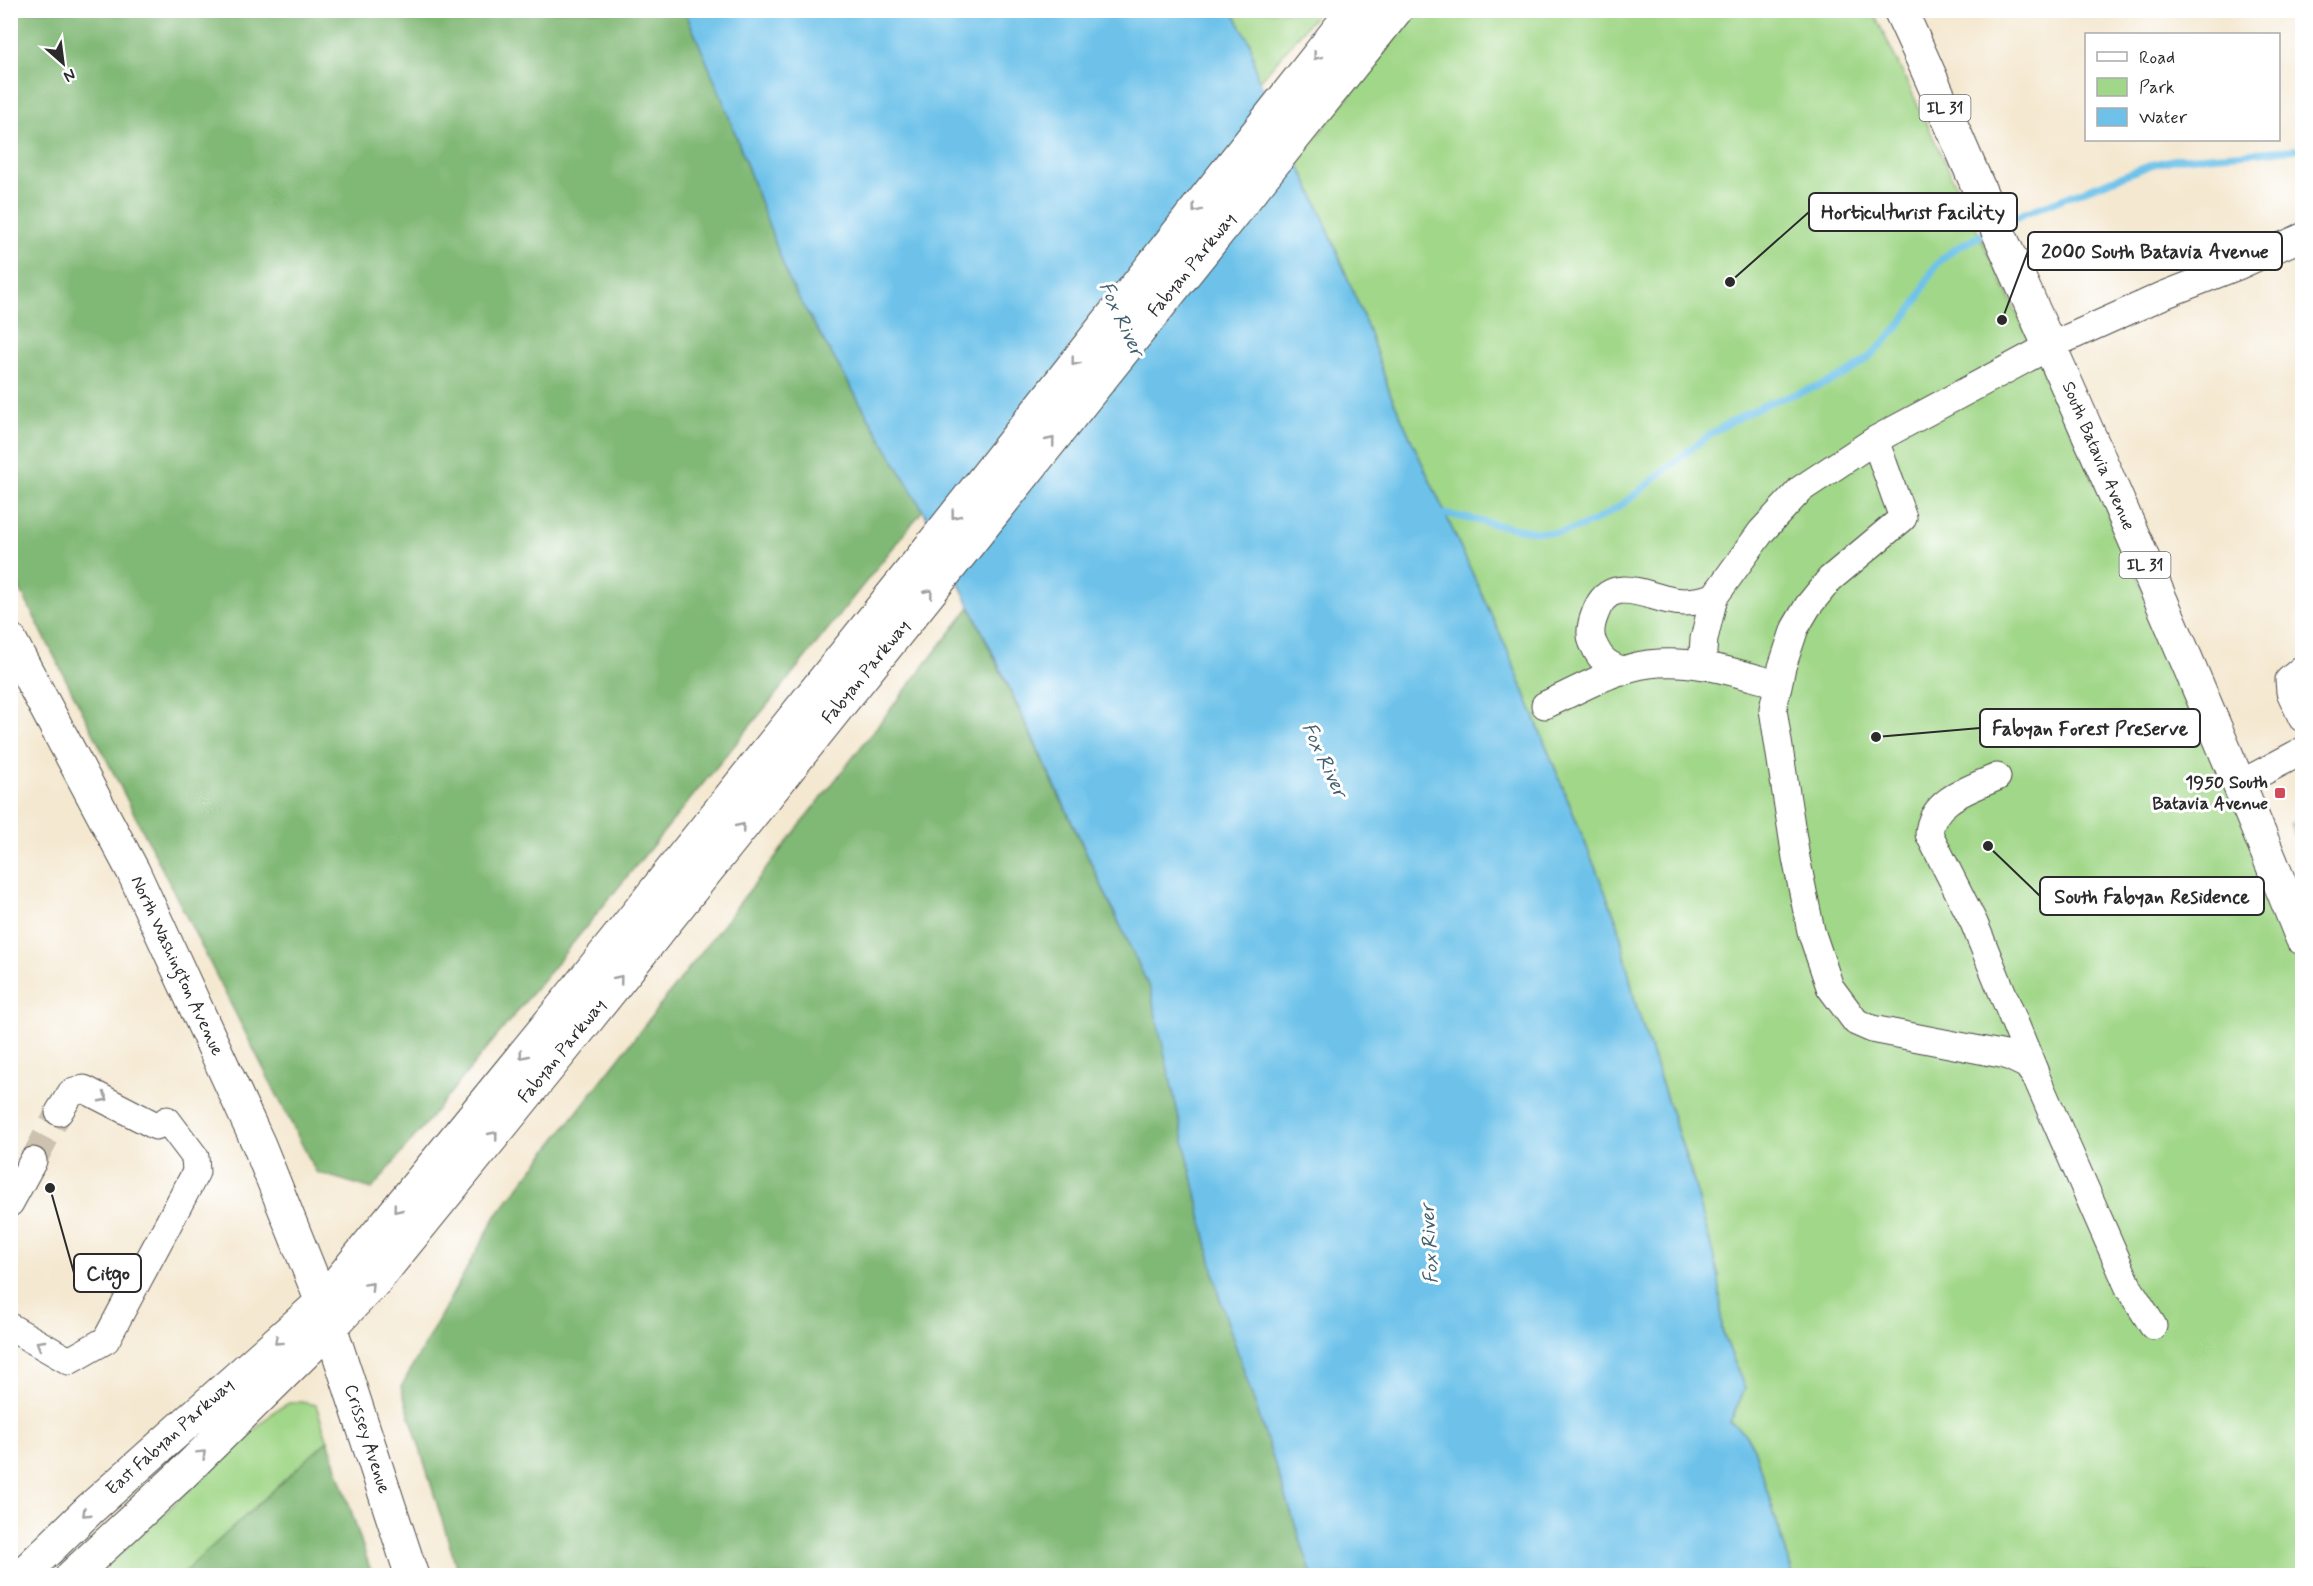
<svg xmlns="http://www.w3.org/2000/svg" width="2313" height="1586" font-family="Mynerve,sans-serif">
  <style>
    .green { fill: #a1d788; stroke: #66815a; stroke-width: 1.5 }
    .forest { fill: #80b874; stroke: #567250; stroke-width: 1.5 }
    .water { fill: #6ec2ea; stroke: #4c768a; stroke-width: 1.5 }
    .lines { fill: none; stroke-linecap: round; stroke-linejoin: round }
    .stream { stroke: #6ec2ea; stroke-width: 7 }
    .minor-tunnel { stroke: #ccc2af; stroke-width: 27; stroke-dasharray: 27 14; stroke-linecap: butt }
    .minor-casing { stroke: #494744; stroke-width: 29 }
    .major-casing { stroke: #494744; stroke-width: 35 }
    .minor { stroke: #fff; stroke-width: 27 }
    .major { stroke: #fff; stroke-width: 33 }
    .oneway { stroke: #a0a0a0 }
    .poi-dot { fill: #d1495b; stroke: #fff; stroke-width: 2 }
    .labels { text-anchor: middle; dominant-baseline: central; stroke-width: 6; stroke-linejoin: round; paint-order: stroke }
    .shield { fill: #fff; stroke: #6b6b6b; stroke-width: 1.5 }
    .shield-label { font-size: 16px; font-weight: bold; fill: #2b2b2b }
    .street-label { font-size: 18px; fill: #2b2b2b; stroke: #fff }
    .poi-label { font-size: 18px; font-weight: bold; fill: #2b2b2b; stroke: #fff; text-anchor: end }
    .water-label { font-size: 20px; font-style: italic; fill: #42606e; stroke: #fff }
    .leader { fill: none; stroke: #2b2b2b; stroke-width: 2 }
    .callout-dot { fill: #2b2b2b; stroke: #fff; stroke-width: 2 }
    .callout { fill: #fff; stroke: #2b2b2b; stroke-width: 2 }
    .callout-label { font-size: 20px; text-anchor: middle; font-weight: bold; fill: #2b2b2b }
  </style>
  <rect width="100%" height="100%" fill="#fff"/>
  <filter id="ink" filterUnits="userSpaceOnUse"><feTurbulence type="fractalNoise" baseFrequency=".0167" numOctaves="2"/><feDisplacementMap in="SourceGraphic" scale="12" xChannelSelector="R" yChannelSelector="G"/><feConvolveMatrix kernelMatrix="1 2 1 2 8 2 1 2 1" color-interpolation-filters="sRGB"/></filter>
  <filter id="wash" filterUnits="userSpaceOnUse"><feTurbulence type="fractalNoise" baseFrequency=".008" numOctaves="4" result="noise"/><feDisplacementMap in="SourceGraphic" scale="24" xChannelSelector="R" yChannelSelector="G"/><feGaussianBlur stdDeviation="1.35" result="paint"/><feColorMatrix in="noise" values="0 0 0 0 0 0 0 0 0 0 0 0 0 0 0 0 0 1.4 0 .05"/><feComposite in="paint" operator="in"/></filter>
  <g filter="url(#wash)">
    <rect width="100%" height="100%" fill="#f4e8d0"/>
    <path class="green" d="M1232,11h87l-60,71z
      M1417,11h456l169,355 207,460 53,143v606h-509l-39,-127 -10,-15 -14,-11 15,-33 -23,-59 -3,-53 -25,-95 -59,-180 -17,-78 -112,-277 -116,-254 -21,-62 -51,-126 -21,-44z
      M301,1402l15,3 56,170 -276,1 180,-166 13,-7z"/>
    <path class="forest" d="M11,11h674l36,84 69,188 133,227 -150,188 -401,491 -56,-17 -305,-601z
      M970,607l180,382 69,307 93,279h-853l-58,-188 95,-171z
      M2302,817v34l-12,-27z
      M328,1440l44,135h-191z"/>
    <path class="water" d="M685,11h547l18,31 7,34 61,129 51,126 21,62 116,254 112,277 17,78 59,180 25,95 3,53 23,59 -15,33 14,11 10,15 39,127h-481l-93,-279 -69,-307 -148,-317 -79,-162 -133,-227 -69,-188z"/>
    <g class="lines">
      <path class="stream" d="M2003,224l22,-11 129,-49 28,-6 120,-9
        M1446,514c28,5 96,24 121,17 57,-14 101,-70 150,-101 17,-10 38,-22 57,-29 34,-12 66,-18 94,-43 18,-16 37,-38 50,-59 7,-13 12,-29 23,-39 13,-13 31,-20 47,-28"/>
    </g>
  </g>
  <g filter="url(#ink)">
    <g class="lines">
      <path class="minor-tunnel" d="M33,1161l26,-49"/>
      <defs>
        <path id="minor" d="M1875,440l28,78 -73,61 -22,27 -13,22 -13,39 -9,42 23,149 15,73 19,56 26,35 16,7 134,26 21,10 10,14 92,209 24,38
          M1702,665l2,-26 10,-42 47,-65 40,-43 74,-49 175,-94 114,-51 74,-29 64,-29
          M2302,669l-13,11 1,12 12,26
          M1624,671c-16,-6 -23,-10 -30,-26 -5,-9 -3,-21 1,-31 13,-39 46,-20 74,-14 16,4 30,1 45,-3
          M1545,705c32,-14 70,-37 104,-41 43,-6 87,9 129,20
          M1997,777c-27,12 -66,23 -68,57l45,89 62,152
          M2240,784l62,-33
          M59,1112l12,-19 13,-4 72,37
          M10,1203l23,-42
          M10,1327l59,34 37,-21 90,-168 -1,-15 -28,-37"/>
        <path id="major" d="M1900,10c33,69 61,140 93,210 107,237 212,477 309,718
          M10,640l123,231 126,274 63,157 90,274
          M21,1576l69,-67 232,-207 238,-292 353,-441 441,-559
          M72,1576l108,-100 150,-148 46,-48 207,-255 813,-1015"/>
      </defs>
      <use href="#minor" class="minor-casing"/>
      <use href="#major" class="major-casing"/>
      <use href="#minor" class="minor"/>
      <use href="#major" class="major"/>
    </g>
    <defs><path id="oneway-chevron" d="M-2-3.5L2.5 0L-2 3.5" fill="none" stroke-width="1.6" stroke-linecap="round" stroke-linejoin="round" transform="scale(1.5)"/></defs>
    <g class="oneway">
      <use href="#oneway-chevron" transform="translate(1317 56) rotate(128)"/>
      <use href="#oneway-chevron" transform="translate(1196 209) rotate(128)"/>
      <use href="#oneway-chevron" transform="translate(1075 362) rotate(128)"/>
      <use href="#oneway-chevron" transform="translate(1051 441) rotate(-51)"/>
      <use href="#oneway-chevron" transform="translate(955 515) rotate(128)"/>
      <use href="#oneway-chevron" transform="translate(929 593) rotate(-51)"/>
      <use href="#oneway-chevron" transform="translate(741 827) rotate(-51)"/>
      <use href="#oneway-chevron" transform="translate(619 979) rotate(-51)"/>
      <use href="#oneway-chevron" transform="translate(523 1055) rotate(129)"/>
      <use href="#oneway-chevron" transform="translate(104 1098) rotate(28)"/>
      <use href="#oneway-chevron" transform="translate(494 1135) rotate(-51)"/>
      <use href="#oneway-chevron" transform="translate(397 1209) rotate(129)"/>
      <use href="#oneway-chevron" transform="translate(370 1286) rotate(-47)"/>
      <use href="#oneway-chevron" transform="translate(278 1341) rotate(138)"/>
      <use href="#oneway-chevron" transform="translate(40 1344) rotate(-150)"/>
      <use href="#oneway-chevron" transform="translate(202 1454) rotate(-45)"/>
      <use href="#oneway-chevron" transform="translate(86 1513) rotate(136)"/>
    </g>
  </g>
  <rect class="poi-dot" x="2274" y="787" width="12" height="12" rx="3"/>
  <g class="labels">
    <g class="shield">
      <rect x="1919.5" y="95" width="51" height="26" rx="4.5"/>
      <rect x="2119.5" y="552" width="51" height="26" rx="4.5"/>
    </g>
    <g class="shield-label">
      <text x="1945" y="108">IL 31</text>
      <text x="2145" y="565">IL 31</text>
    </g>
    <g class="street-label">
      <text transform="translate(1192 265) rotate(-51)">Fabyan Parkway</text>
      <text transform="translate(2098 456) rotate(67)">South Batavia Avenue</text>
      <text transform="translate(866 672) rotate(-51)">Fabyan Parkway</text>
      <text transform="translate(177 966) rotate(65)">North Washington Avenue</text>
      <text transform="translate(562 1051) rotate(-51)">Fabyan Parkway</text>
      <text transform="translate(170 1437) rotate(-42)">East Fabyan Parkway</text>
      <text transform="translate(367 1439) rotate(72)">Crissey Avenue</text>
    </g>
    <g class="poi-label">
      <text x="2268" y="783">1950 South<tspan x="2268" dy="21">Batavia Avenue</tspan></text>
    </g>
    <g class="water-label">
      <text transform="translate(1121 319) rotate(65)">Fox River</text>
      <text transform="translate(1324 760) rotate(65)">Fox River</text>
      <text transform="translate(1430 1244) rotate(-93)">Fox River</text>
    </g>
  </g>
  <path class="leader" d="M1730 282L1809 212M2002 320L2028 251M1876 737L1980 728M1988 846L2040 896M50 1188L74 1273"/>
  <g class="callout-dot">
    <circle cx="1730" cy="282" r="6"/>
    <circle cx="2002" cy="320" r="6"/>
    <circle cx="1876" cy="737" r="6"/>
    <circle cx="1988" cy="846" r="6"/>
    <circle cx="50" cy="1188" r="6"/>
  </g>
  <g class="callout">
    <rect x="1809" y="193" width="208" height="38" rx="6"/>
    <rect x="2028" y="232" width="254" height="38" rx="6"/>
    <rect x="1980" y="709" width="220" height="38" rx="6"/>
    <rect x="2040" y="877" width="224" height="38" rx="6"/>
    <rect x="74" y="1254" width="67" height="38" rx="6"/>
  </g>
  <g class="callout-label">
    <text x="1913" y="219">Horticulturist Facility</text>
    <text x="2155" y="258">2000 South Batavia Avenue</text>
    <text x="2090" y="735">Fabyan Forest Preserve</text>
    <text x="2152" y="903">South Fabyan Residence</text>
    <text x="108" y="1280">Citgo</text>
  </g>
  <rect width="2313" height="1586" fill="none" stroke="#fff" stroke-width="36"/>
  <rect x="2085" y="33" width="195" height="108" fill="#ffffff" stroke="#aaaaaa" stroke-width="1.5"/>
  <rect x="2097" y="52" width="30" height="9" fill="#ffffff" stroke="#aaaaaa" stroke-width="1.5"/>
  <text x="2139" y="63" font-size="18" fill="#2b2b2b">Road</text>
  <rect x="2097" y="78" width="30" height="18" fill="#a1d788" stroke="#aaaaaa" stroke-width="1.5"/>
  <text x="2139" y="93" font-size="18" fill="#2b2b2b">Park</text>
  <rect x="2097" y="108" width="30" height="18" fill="#6ec2ea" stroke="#aaaaaa" stroke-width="1.5"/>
  <text x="2139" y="123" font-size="18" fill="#2b2b2b">Water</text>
  <g transform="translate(63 63) rotate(152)" stroke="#ffffff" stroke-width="4.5" paint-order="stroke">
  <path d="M0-4.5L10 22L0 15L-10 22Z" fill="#2b2b2b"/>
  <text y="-9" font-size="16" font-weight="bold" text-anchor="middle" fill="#2b2b2b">N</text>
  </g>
</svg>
